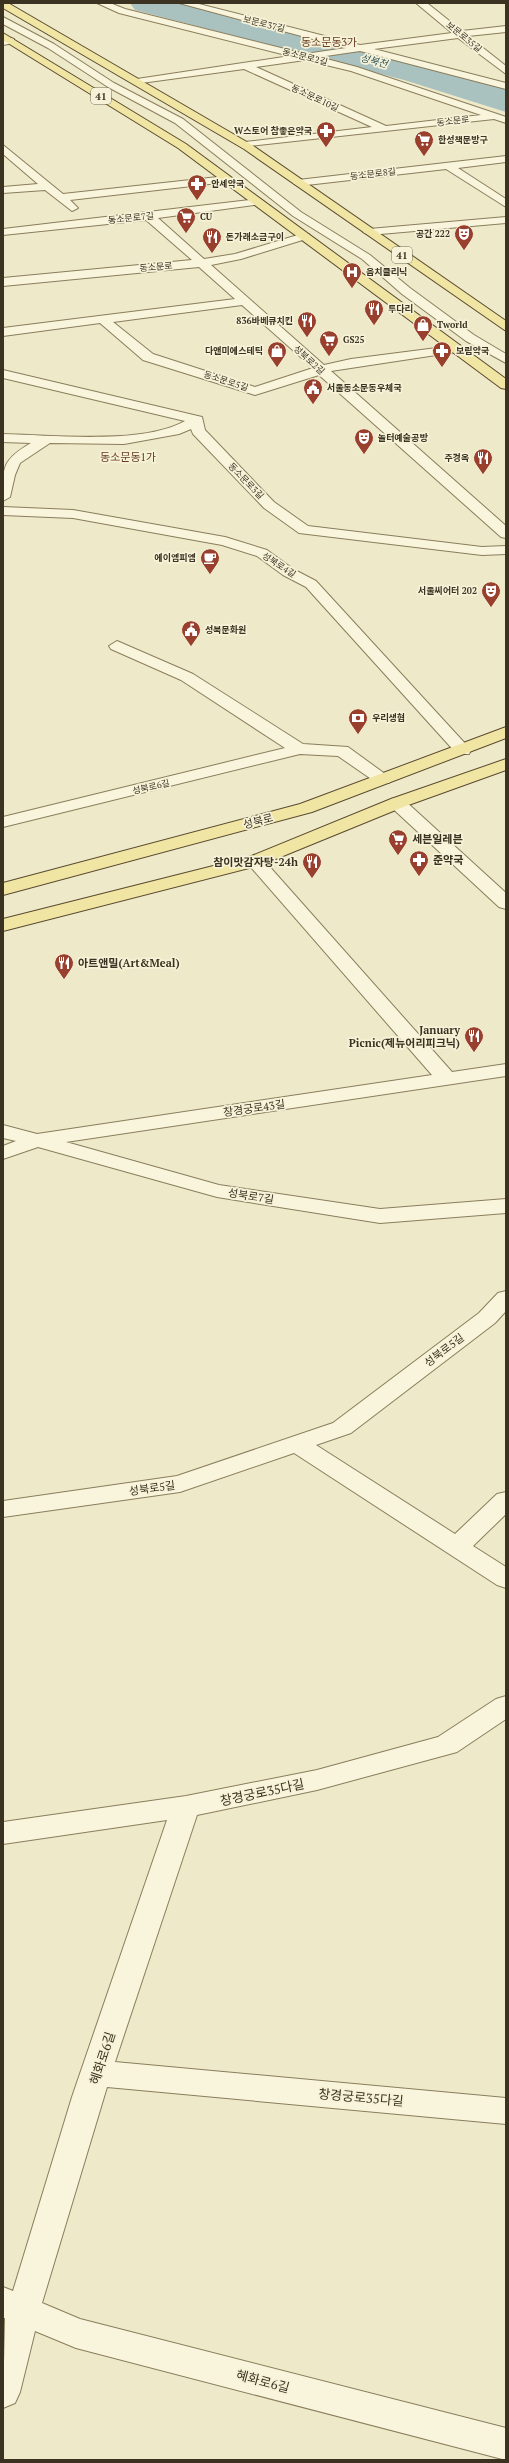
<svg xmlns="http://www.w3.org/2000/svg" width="509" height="2463" font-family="'PT Serif','Noto Sans KR',serif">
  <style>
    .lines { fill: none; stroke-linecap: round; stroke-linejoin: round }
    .river { fill: #a9c2bf; fill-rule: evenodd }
    .minor-casing { stroke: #8a7d5d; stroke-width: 2 }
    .major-casing { stroke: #594a31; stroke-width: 2 }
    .minor { fill: #f9f5dc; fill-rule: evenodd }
    .major { fill: #f0e5a2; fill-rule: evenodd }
    .labels { text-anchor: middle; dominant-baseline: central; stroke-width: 3.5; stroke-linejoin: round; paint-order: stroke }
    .far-street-label { font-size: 9px; fill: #3b3221; stroke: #f6f2d8 }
    .far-poi-label { font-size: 9px; font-weight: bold; fill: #3b3221; stroke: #f6f2d8; text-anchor: start }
    .far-water-label { font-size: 10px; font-style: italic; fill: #30565a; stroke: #f6f2d8 }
    .shield { fill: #f6f2d8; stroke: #736c58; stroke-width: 1 }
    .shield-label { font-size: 10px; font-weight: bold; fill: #3b3221 }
    .far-quarter-label { font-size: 11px; fill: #673b20; stroke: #f6f2d8 }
    .street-label { font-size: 11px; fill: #3b3221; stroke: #f6f2d8 }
    .poi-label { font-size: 11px; font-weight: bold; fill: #3b3221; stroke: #f6f2d8; text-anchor: start }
    .near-street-label { font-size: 13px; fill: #3b3221; stroke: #f6f2d8 }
  </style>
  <rect width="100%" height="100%" fill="#eee9c8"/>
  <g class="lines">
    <path class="river" d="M130,3h57l243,61 76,25v23l-102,-32 -269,-70z"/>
    <defs>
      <path id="minor" d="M97,3h13l15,6 180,45 41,-6 -167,-45h16l165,42 92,-12 -36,-30h11l35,28 44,-5v6l-38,4 38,30v8l-48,-36 -84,11 132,34v6l-146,-38 -41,6 38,10 149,50v6l-12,-4 -253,28 -1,-2 5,-3 127,-15 -128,-58 -110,15v-4l3,-1 153,-23 -171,-43zM305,60l46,11 130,44 -95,11 -130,-59z
        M3,17l51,27 60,39 69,36 118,93 69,43 40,33 64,47 32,19v9l-40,-22 -64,-47 -40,-35 -69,-43 -118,-93 -67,-36 -60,-39 -45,-24z
        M11,38l3,1v4l-11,2v-6z
        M3,145l60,49 164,-18 5,3 -5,3 -157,18 8,8 -6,3 -27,-21 -42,3v-6l35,-3 -35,-30z
        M506,156v6l-48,6 48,31v8l-60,-38 -148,17 -5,-3 5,-3z
        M258,199l6,3 -2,2 -104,14 46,41 31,-5 66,-20h8v4l-68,21 -30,6 113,100 27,-6 109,-14 2,3 -6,4 -125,19 175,155v12l-5,-1 -182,-162 -64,20 -112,-35 -43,-37 -97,13v-8l232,-29 -36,-32 -196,19v-8l189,-18 -46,-40 -143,15v-6zM242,305l71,63 -58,19 -102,-33 -40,-32z
        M506,217v6l-137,12 -6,-3 6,-3z
        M3,370l199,47 3,13 69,72 34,24 174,21 24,-1v8l-24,1 -183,-22 -35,-25 -71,-74 -2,-5 -12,5 -55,10 -74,-1 -30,20 -5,12 -5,22 -7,4c0,-32 -3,-40 28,-58l-28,-1v-8c50,1 139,11 182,-13l-182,-43z
        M3,507l70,3 152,27 42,13 26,19 23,12 155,169 -2,4h-12l-151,-167 -23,-12 -26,-19 -35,-11 -149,-27 -70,-3z
        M117,641l76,33 110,70 45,3 44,32 -3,4h-12l-39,-27 -38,-2 -297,73v-10l282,-69 -104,-68 -70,-31 -2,-3z
        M397,798l6,1 103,94v16l-7,-2 -108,-100 -3,-4 3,-4z
        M255,856l6,1 191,215 54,-8v12l-440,66 153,43 161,24 126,-10v14l-126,10 -163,-26 -179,-50 -35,12v-13l13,-5 -13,-3v-13l34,9 395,-59 -183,-210 -3,-4 3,-4z
        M506,1291v20l-11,12 -144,110 -35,12 139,89 42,-40 9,-2v22l-33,32 33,21v21l-9,-3 -203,-132 -114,39 -177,25v-16l174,-25 156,-53 146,-110 19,-20z
        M506,1696v23l-49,33 -140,38 -120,25 -82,247 391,36v26l-399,-37 -65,216 38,16 426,109v32l-430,-112 -41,-17 -15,61 -5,11 -12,5 2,-90h-2v-31l10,4 59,-194 95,-277 -164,24v-22l183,-26 131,-26 121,-33 58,-38z"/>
      <path id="major" d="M3,3h5l244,142 254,176v10l-262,-182 -241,-141z
        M3,33l183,111 320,235v10l-5,-1 -323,-240 -175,-108z
        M506,727v11l-194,74 -309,83v-12l297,-79z
        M506,759v11l-103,37 -142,58 -258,66v-12l246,-62 142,-58z"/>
    </defs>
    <use href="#minor" class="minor-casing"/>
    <use href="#major" class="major-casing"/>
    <use href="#minor" class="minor"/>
    <use href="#major" class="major"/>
  </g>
  <defs>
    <symbol id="pharmacy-pin" viewBox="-11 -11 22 30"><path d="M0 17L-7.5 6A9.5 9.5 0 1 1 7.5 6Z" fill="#993f2e" stroke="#f6f2d8"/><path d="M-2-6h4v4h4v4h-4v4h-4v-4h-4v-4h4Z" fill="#fff"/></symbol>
    <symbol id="supermarket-pin" viewBox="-11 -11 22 30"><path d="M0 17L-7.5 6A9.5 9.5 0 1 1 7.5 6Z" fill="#993f2e" stroke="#f6f2d8"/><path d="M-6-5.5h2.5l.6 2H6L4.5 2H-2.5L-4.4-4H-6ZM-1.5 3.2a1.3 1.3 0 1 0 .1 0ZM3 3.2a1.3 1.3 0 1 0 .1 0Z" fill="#fff"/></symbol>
    <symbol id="theatre-pin" viewBox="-11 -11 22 30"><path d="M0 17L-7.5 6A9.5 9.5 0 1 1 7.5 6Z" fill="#993f2e" stroke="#f6f2d8"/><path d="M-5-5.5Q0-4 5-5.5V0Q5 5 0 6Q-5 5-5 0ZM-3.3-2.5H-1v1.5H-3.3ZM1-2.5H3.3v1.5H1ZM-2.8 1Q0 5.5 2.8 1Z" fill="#fff"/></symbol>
    <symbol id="restaurant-pin" viewBox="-11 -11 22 30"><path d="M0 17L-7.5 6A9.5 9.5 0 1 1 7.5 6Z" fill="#993f2e" stroke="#f6f2d8"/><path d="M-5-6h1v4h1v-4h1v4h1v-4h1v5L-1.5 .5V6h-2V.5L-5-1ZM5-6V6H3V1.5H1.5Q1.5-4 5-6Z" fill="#fff"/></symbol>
    <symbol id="hospital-pin" viewBox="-11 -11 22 30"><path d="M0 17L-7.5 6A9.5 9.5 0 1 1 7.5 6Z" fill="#993f2e" stroke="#f6f2d8"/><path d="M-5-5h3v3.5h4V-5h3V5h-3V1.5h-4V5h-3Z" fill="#fff"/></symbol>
    <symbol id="shop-pin" viewBox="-11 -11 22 30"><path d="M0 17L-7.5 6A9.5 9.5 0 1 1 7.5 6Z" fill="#993f2e" stroke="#f6f2d8"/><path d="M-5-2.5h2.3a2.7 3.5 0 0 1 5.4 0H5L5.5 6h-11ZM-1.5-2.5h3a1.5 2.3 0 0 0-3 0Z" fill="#fff"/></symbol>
    <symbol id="civic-pin" viewBox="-11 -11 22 30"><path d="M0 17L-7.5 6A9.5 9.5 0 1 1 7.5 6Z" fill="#993f2e" stroke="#f6f2d8"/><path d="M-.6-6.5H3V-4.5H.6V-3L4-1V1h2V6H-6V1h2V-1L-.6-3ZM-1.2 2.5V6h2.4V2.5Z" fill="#fff"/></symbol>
    <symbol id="cafe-pin" viewBox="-11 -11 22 30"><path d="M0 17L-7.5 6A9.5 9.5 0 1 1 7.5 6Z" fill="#993f2e" stroke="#f6f2d8"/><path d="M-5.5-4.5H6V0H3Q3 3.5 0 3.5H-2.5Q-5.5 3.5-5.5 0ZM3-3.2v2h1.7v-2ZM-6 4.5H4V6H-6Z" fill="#fff"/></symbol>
    <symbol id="bank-pin" viewBox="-11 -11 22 30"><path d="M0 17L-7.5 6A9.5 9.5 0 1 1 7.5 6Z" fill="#993f2e" stroke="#f6f2d8"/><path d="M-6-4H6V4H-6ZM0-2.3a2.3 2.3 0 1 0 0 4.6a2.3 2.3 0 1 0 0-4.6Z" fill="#fff"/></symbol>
  </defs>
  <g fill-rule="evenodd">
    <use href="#pharmacy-pin" x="315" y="120" width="22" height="30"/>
    <use href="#supermarket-pin" x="413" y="129" width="22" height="30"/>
    <use href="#pharmacy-pin" x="186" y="173" width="22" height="30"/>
    <use href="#supermarket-pin" x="175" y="206" width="22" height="30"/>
    <use href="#theatre-pin" x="453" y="223" width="22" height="30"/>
    <use href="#restaurant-pin" x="201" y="226" width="22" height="30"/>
    <use href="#hospital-pin" x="341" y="261" width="22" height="30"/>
    <use href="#restaurant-pin" x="363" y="298" width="22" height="30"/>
    <use href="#restaurant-pin" x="296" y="310" width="22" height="30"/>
    <use href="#shop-pin" x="412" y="314" width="22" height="30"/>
    <use href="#supermarket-pin" x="318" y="329" width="22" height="30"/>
    <use href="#shop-pin" x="266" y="340" width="22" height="30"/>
    <use href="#pharmacy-pin" x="431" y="340" width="22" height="30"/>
    <use href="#civic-pin" x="302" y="377" width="22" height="30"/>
    <use href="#theatre-pin" x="353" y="427" width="22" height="30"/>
    <use href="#restaurant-pin" x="472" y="447" width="22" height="30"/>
    <use href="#cafe-pin" x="199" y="547" width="22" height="30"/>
    <use href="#theatre-pin" x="480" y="580" width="22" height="30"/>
    <use href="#civic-pin" x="180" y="619" width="22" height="30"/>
    <use href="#bank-pin" x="347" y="707" width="22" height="30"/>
    <use href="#supermarket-pin" x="387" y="828" width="22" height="30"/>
    <use href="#pharmacy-pin" x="408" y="849" width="22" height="30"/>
    <use href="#restaurant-pin" x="301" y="851" width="22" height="30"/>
    <use href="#restaurant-pin" x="53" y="952" width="22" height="30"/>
    <use href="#restaurant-pin" x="463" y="1025" width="22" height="30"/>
  </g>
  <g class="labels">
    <g class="far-street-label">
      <text transform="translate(264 24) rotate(14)">보문로37길</text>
      <text transform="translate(464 37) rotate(39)">보문로35길</text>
      <text transform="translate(305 57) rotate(14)">동소문로2길</text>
      <text transform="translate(315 98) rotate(25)">동소문로10길</text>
      <text transform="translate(453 121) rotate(-7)">동소문로</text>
      <text transform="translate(373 174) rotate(-7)">동소문로8길</text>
      <text transform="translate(131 218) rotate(-6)">동소문로7길</text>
      <text transform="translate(156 267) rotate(-5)">동소문로</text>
      <text transform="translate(309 360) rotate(42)">성북로2길</text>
      <text transform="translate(226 381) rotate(18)">동소문로5길</text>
      <text transform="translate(246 481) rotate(46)">동소문로3길</text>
      <text transform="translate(279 565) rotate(33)">성북로4길</text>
      <text transform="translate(151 787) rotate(-13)">성북로6길</text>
    </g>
    <g class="far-poi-label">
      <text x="312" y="131" text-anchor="end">W스토어 참좋은약국</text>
      <text x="438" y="140">한성책문방구</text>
      <text x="211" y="184">안세약국</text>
      <text x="200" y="217">CU</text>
      <text x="450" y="234" text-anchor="end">공간 222</text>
      <text x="226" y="237">돈가래소금구이</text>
      <text x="366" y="272">음치클리닉</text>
      <text x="388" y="309">투다리</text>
      <text x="293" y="321" text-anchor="end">836바베큐치킨</text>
      <text x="437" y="325">Tworld</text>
      <text x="343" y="340">GS25</text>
      <text x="263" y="351" text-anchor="end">다앤미에스테틱</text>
      <text x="456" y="351">보림약국</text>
      <text x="327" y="388">서울동소문동우체국</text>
      <text x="378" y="438">놀터예술공방</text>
      <text x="469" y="458" text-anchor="end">주경옥</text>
      <text x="196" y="558" text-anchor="end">에이엠피엠</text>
      <text x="477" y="591" text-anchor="end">서울씨어터 202</text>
      <text x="205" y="630">성북문화원</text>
      <text x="372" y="718">우리생협</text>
    </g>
    <g class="far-water-label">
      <text transform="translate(374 61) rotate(14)">성북천</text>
    </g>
    <g class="shield">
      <rect x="91" y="88" width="20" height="16" rx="3"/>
      <rect x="392" y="247" width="20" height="16" rx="3"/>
    </g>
    <g class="shield-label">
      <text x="101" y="96">41</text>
      <text x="402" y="255">41</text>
    </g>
    <g class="far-quarter-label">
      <text x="329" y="42">동소문동3가</text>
      <text x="128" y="457">동소문동1가</text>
    </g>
    <g class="street-label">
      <text transform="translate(258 821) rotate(-15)">성북로</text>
      <text transform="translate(254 1108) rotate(-8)">창경궁로43길</text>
      <text transform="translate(251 1196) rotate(9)">성북로7길</text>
      <text transform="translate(444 1350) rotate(-37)">성북로5길</text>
      <text transform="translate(152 1488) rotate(-8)">성북로5길</text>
    </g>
    <g class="poi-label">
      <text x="412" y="839">세븐일레븐</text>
      <text x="433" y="860">준약국</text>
      <text x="298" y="862" text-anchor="end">참이맛감자탕-24h</text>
      <text x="78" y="963">아트앤밀(Art&amp;Meal)</text>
      <text x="460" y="1030" text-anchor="end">January<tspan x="460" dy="13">Picnic(제뉴어리피크닉)</tspan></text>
    </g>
    <g class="near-street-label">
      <text transform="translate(262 1792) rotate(-12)">창경궁로35다길</text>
      <text transform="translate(102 2058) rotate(-72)">혜화로6길</text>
      <text transform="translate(361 2097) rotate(5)">창경궁로35다길</text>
      <text transform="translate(263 2381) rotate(15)">혜화로6길</text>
    </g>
  </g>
  <rect width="509" height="2463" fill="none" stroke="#3b3221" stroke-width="8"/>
</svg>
